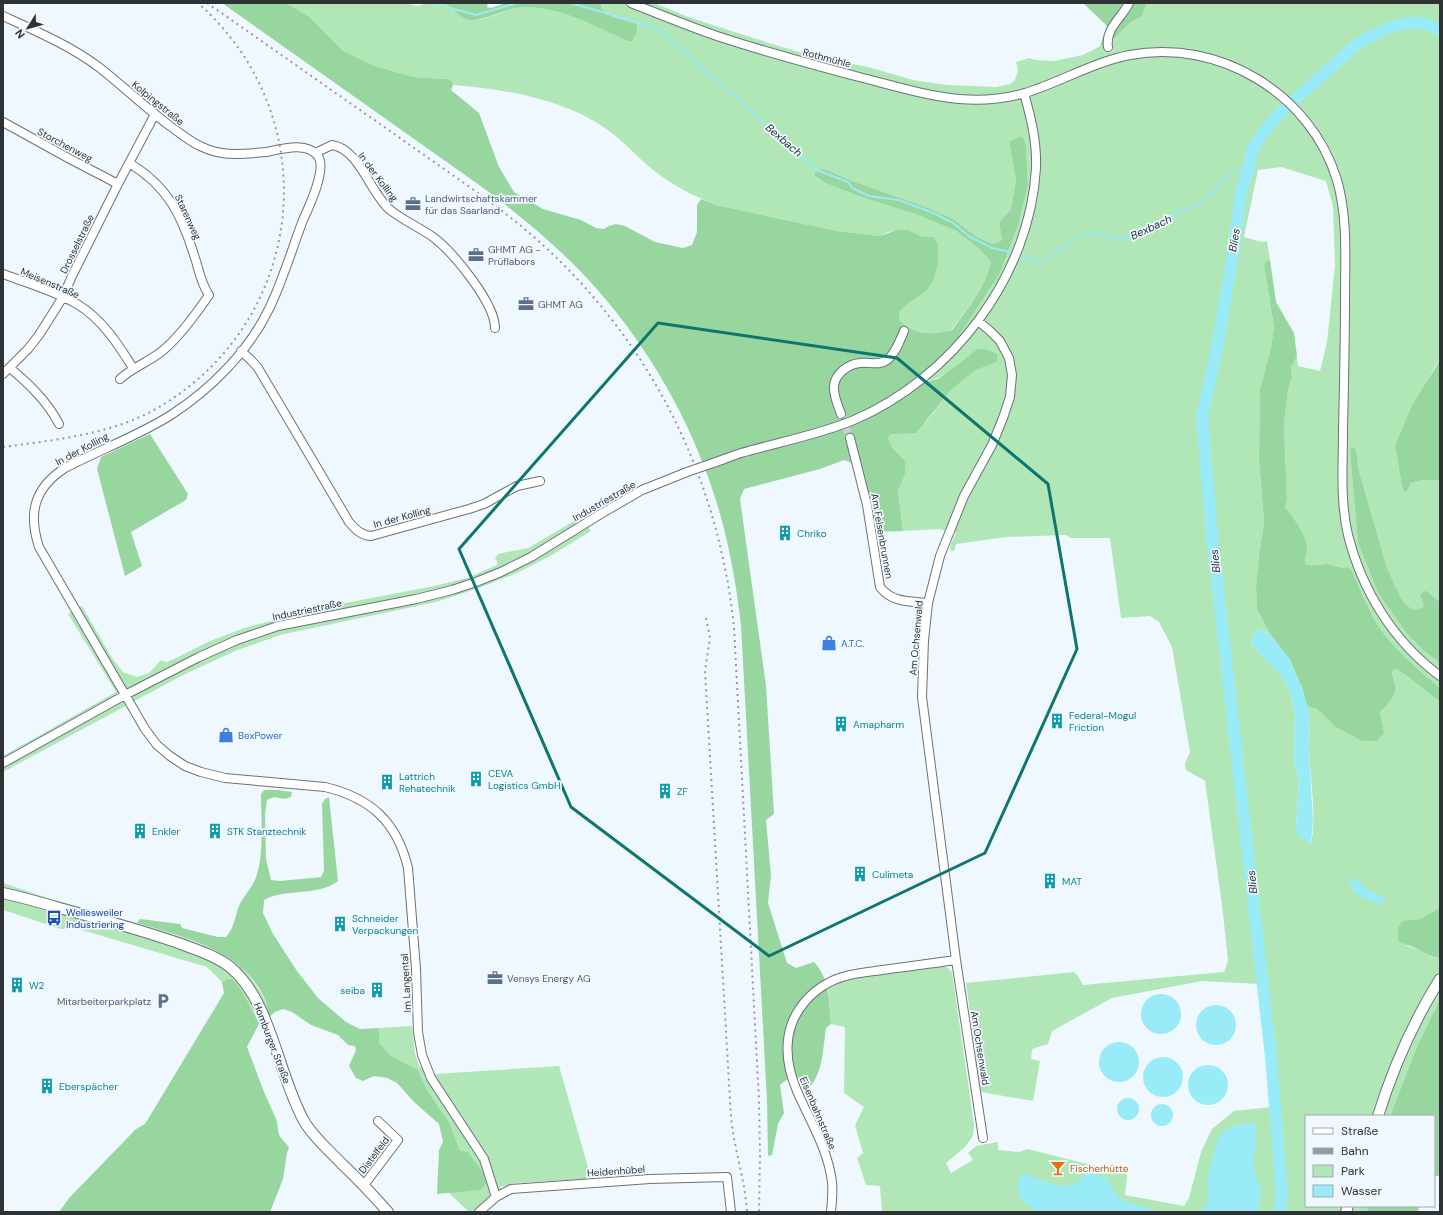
<svg xmlns="http://www.w3.org/2000/svg" width="1443" height="1215" font-family="'DM Sans',sans-serif">
  <style>
    .green { fill: #b1e6b6 }
    .forest { fill: #97d69e }
    .water { fill: #9aebf8 }
    .lines { fill: none; stroke-linecap: round; stroke-linejoin: round }
    .stream { stroke: #9aebf8; stroke-width: 2 }
    .river { stroke: #9aebf8; stroke-width: 12 }
    .minor-tunnel { stroke: #c9d0d7; stroke-width: 8; stroke-dasharray: 8 4; stroke-linecap: butt }
    .minor-casing { stroke: #6a737a; stroke-width: 10 }
    .major-casing { stroke: #6a737a; stroke-width: 12 }
    .minor { stroke: #fff; stroke-width: 8 }
    .major { stroke: #fff; stroke-width: 10 }
    .rail { stroke: #949a9f; stroke-width: 2; stroke-dasharray: 2 4; stroke-linecap: butt }
    .minor-bridge-casing { stroke: #6a737a; stroke-width: 10; stroke-linecap: butt }
    .minor-bridge { stroke: #fff; stroke-width: 8 }
    .marked { fill: none; stroke: #0f766e; stroke-width: 3; stroke-linejoin: round }
    .labels { text-anchor: middle; dominant-baseline: central; stroke-width: 3.5; stroke-linejoin: round; paint-order: stroke }
    .street-label { font-size: 10px; fill: #2e3235; stroke: #f0f8ff }
    .service-label { font-size: 10px; fill: #4e5e75; stroke: #f0f8ff; text-anchor: start }
    .culture-label { font-size: 10px; fill: #0d838f; stroke: #f0f8ff; text-anchor: start }
    .shop-label { font-size: 10px; fill: #366cbe; stroke: #f0f8ff; text-anchor: start }
    .transit-label { font-size: 10px; fill: #164399; stroke: #f0f8ff; text-anchor: start }
    .food-label { font-size: 10px; fill: #c56008; stroke: #f0f8ff; text-anchor: start }
    .water-label { font-size: 11px; font-style: italic; fill: #1b2e32; stroke: #f0f8ff }
  </style>
  <rect width="100%" height="100%" fill="#f0f8ff"/>
  <path class="green" d="M286,3h120c6,2 13,5 19,0 6,0 16,-2 21,1 9,4 15,16 25,16 13,2 37,-12 53,-13 35,-1 73,20 104,34h3l3,-3 3,-14 -24,-7 -12,-9v-5h53l37,15 91,29 38,11 48,9 45,13 34,5 49,2 14,-3 5,-4 3,-10 -2,-8 13,-4 7,2 18,1 29,-6 31,-16 16,-16 12,-7 5,-13h293v357l-6,8 -39,77 7,42 2,5 3,-1 4,-8 11,-3h18v122l-12,-10 -5,17 -9,1 -8,-5 -5,-7 -14,-30 -28,-97 -3,-21 -6,2 8,91 20,50 29,41 17,17 16,12v25c-23,-20 -53,-44 -67,-71 -8,-16 -15,-32 -22,-48l-3,-2c-9,2 -13,-2 -21,-3 -8,0 -16,3 -22,0l-1,-6 3,-8 -22,-43 2,-7 -3,-76 4,-34 4,-13 -1,-10 6,-11 1,10 22,5 7,-29 8,-77 -2,-59 -7,-25 -45,-14 -23,3 -14,67 18,5 5,-1 3,19 -4,1 -2,4 10,62 -3,20 -11,44 -1,68 5,64 -5,32 -3,31 1,23 13,25 -14,-5 -5,15 32,34 9,19 3,19 -1,44 5,19 -3,49 15,16c6,-27 -1,-67 -2,-95 0,-15 2,-29 -2,-43l10,3 17,17 28,15h15l7,-8 -4,-21c7,-7 16,-14 15,-25 0,-6 -3,-10 -3,-16l5,-2 6,4 37,29v206l-20,11 -17,3 4,24 17,5 7,6 9,1v41l-22,45 -28,72h-84v90h62l-1,6h-485l-2,-26 -14,-1 -9,-27 6,-5 -8,-28 9,-18 -20,-14 1,-66 -14,-3 -3,-37 8,-4 26,-6 80,-11 6,2 4,4 22,153 -1,11 -9,12 -18,15 5,10 22,-13 -5,-7 8,-7 22,-4v8l21,2 9,-3 99,25 -2,21 59,11 5,-8 12,-46 11,-23 22,-18 38,-4 -12,-123 -58,-3 -90,17 -60,33 -4,13 -16,5 -1,10 9,2 -7,40 -52,-9 -15,-109 108,-11 4,4 5,9 141,-13 4,-11 -5,-48 -18,-132 -19,-11 -1,-6 5,-12 -18,-105 -13,-25 -9,-6 -29,2 -11,-80h-39l-5,-3 -60,2 -50,7 -2,7h-3l-1,-5 6,-13 -17,-4 -36,2 -5,-40 7,-17 1,-12 -14,-15 -4,-9 3,-4 35,-12 26,-33 24,-19 21,-8 -20,-13c-10,9 -35,31 -47,31 -3,0 -7,-1 -9,-2l79,-105 19,-50 9,-38 -2,-40 -3,-7 -14,4 7,38 -5,29 -12,14 3,17 -9,4 -16,-7 -24,-18 -98,-37 -26,-11 -14,5 10,7 33,13 60,19 38,16 22,17 13,14c-6,26 -24,48 -40,68 -22,5 -34,6 -52,-10v-8l6,-7 20,-13 8,-55h-10l-15,-7 -20,2 -8,4 -43,-5 -121,-26c-16,-7 -31,-13 -46,-23 -22,-13 -38,-33 -58,-49 -43,-33 -106,-44 -159,-48l-1,-4 -6,-2 -32,-2 -39,-11 -32,-15 -33,-34z
    M581,517l10,14 -39,24 -35,18 -38,15 -43,14 -156,33 -45,16 -52,24 -180,97v-16l113,-64 -48,-78 14,-8 30,52 11,14 14,5 12,-4 12,-13 5,2 6,-2 38,-19 37,-14 88,-22 99,-19 33,-8 30,-13v-4l-2,-2 3,-5 30,-6z
    M3,883l48,16 86,24 45,14 40,16 21,16 12,14 11,19 3,15 -10,7 -16,-32 -15,-13 -6,3 -15,-15 -132,-39 -14,1 -55,-18 -3,-1z
    M412,1026l3,28 4,12 15,8 125,-8 29,101 -2,12 -70,4 -16,4 -4,10 -24,15h-3l-21,-20 32,-2 -20,-39 -10,-27 -23,-34 -9,-20 -28,-15 -11,-12v-15z"/>
  <path class="forest" d="M222,3h64l24,14 33,34 32,15 39,11 32,2 6,2 1,4 -2,5 28,23 20,54 15,25 29,17 38,11 15,8 8,1 5,-3 7,-2 9,2 30,16 28,6 9,-3 5,-13v-27l4,-6 15,6 121,26 43,5 17,-6h11l15,7h10l5,7v19l-5,18 -8,11 -19,13 -7,7v8c18,16 30,15 53,10 15,-20 33,-42 39,-68l-13,-14 -22,-17 -38,-16 -60,-19 -33,-13 -10,-7v-4l7,-3 7,2 26,11 75,27 23,10 24,18 16,7 9,-4 -3,-17 12,-14 5,-29 -7,-38 11,-5 3,1 3,7 2,40 -9,38 -19,50 -43,65 -36,38v2l7,3 10,-2 26,-19 13,-11h8l12,5v8l-21,8 -24,19 -36,44 -25,1 -3,4 4,9 14,15 -1,12 -7,17 5,40 -27,1 -15,-66 -17,-6 -24,9 -76,20 -4,10 26,187 8,128 -8,6 5,56 -3,27 19,60 9,5 18,-6c16,17 15,40 17,62l-5,4c-3,19 -3,50 -20,62l-5,-5 -6,-12 -15,12 4,28 -6,11 -6,31 -4,1 -1,-56 -26,-475c-4,-35 -10,-70 -19,-104 -21,-79 -63,-158 -115,-220 -36,-44 -80,-80 -125,-114z
    M444,3l35,1v-1h9l-1,4 4,1 15,-5h95v5l12,9 24,7c1,6 -2,12 -5,17h-4c-32,-14 -67,-34 -103,-34 -15,0 -46,16 -56,13 -10,-2 -16,-13 -25,-17z
    M1083,3h64l-5,13 -12,7 -16,16 -14,7 7,-20z
    M1270,260l6,42 18,31 3,23 -6,11 1,10 -4,13 -4,34 3,76 -2,7c8,12 22,27 22,42 0,6 -3,7 -2,15 6,3 14,0 22,0 8,1 12,5 21,3l3,2c7,16 14,32 22,48 14,27 44,51 67,71v14l-37,-29 -6,-4 -5,2c0,6 3,10 3,16 1,11 -8,18 -15,25l4,21 -7,8h-15l-28,-15 -17,-17 -10,-3 -5,-18 -12,-28 -20,-26 -13,-25 -1,-23 3,-31 5,-32 -5,-64 1,-69 11,-43 3,-20 -10,-62 2,-4z
    M1440,360v120h-18l-11,3 -4,8 -3,1 -2,-5 -7,-42 18,-41z
    M150,434l38,60 -2,6 -55,32 11,34 -17,10 -28,-107 4,-12z
    M1353,447l3,3 3,21 28,97 14,30 5,7 8,5 9,-2 1,-4 -4,-8 4,-5 4,1 12,10v61l-16,-12 -17,-17 -29,-41 -20,-50 -8,-91 1,-4z
    M264,790h13l15,2 -1,5 -6,2 -11,-2 -7,3 -2,14 1,45 5,21 9,1 41,-4 3,-6 -2,-67 3,-5 4,-2 9,84c-21,16 -54,7 -74,19l-1,13 10,21 24,37 21,27 28,24 14,7 19,-1v15l11,12 28,15 9,20 23,34 10,27 8,1 15,21 3,11 -6,6 -43,4 2,-44 4,-8 -4,-18 -25,-22 -17,-19 -10,-5 -13,-2 -11,5 -7,-3 -7,-12 7,-16 -1,-4 -7,-1 -10,-10 -27,-10 -19,-13 -9,-3 -8,3 -6,5c-1,-4 -2,-10 -3,-15 -20,-51 -82,-65 -129,-79l3,-4 40,5 2,4 36,9h8c8,-9 9,-20 13,-31 5,-11 15,-20 18,-32 7,-22 4,-56 4,-80z
    M1440,908v50c-10,-1 -10,-3 -18,-7 -8,-4 -16,-6 -24,-10v-13l5,-7 17,-2z
    M228,979l5,1 10,12 16,32 -12,23 17,45 13,29 1,10 2,6 9,10 -2,6 -4,26 -13,33h-211l11,-15 66,-68 9,-5 79,-131 -2,-11z
    M1440,999v176l-6,2v-61h-44l28,-72z
    M1368,1206h51l-1,6h-51z"/>
  <path class="water" d="M1256,629l14,5 20,26 12,28 8,27 -1,34 4,72 -2,23 -13,-8 -2,-8 3,-49 -5,-19 1,-44 -3,-19 -9,-19 -32,-34z
    M1352,878c7,1 10,7 15,11 6,4 12,5 17,10l-1,4 -3,2c-10,-4 -38,-13 -28,-27z
    M1141 1014a20 20 0 1 1 40 0a20 20 0 1 1-40 0Z
    M1196 1025a20 20 0 1 1 40 0a20 20 0 1 1-40 0Z
    M1099 1062a20 20 0 1 1 40 0a20 20 0 1 1-40 0Z
    M1143 1077a20 20 0 1 1 40 0a20 20 0 1 1-40 0Z
    M1188 1085a20 20 0 1 1 40 0a20 20 0 1 1-40 0Z
    M1117 1109a11 11 0 1 1 22 0a11 11 0 1 1-22 0Z
    M1151 1115a11 11 0 1 1 22 0a11 11 0 1 1-22 0Z
    M1248,1123h5l3,4v13l-3,26 8,27 -3,19h-62l7,-3 5,-7 -1,-22 11,-42 8,-8 10,-5z
    M1091,1172l16,7 10,17 7,5 35,11h-122l-18,-15 -2,-12 3,-9 6,-2c18,7 29,14 49,11l11,-12z"/>
  <g class="lines">
    <path class="stream" d="M436,3l6,2
      M571,3l86,25 162,143 29,11 4,6 17,8 30,4 37,14 11,6 5,2 18,15 22,11 18,4
      M447,7l29,8 41,-12
      M1023,257l12,4 7,1 41,-28 7,-2 32,7 8,-2 25,-10 11,-9 32,-14 9,-6 25,-27 7,-2h10"/>
    <path class="river" d="M1280,1212l2,-16 -11,-139 -59,-521 -10,-120 14,-62 16,-94 10,-73 7,-18 3,-19 11,-17 16,-19 79,-71 32,-16 19,-4h14l17,7"/>
    <path class="minor-tunnel" d="M841,414l9,24"/>
    <defs>
      <path id="minor" d="M631,3c28,11 57,23 86,33 48,16 97,29 146,42 31,8 64,18 96,21 22,2 45,0 66,-6 36,-11 68,-31 105,-38 89,-17 181,39 207,125 11,38 8,79 8,118 0,44 -1,88 -2,132 0,35 -3,71 5,105 14,56 46,107 92,141
        M3,16c33,15 68,30 97,52 24,19 46,40 70,58 10,7 19,15 30,20 10,5 23,8 34,8 11,0 22,-1 32,-2 15,-3 41,-11 52,4 9,13 -9,51 -15,64 -11,29 -20,60 -34,89 -21,43 -58,80 -98,106 -33,21 -72,35 -106,53 -31,20 -37,45 -26,79l106,182 12,16 13,11 15,10 16,6 24,6 100,9c46,11 72,35 83,81l8,101 2,63 4,23 9,23 53,81 12,38
        M1108,47c-3,-19 14,-29 21,-44
        M3,122l67,37 48,25
        M315,153l17,-8c27,4 38,47 57,64 13,11 30,18 44,28 20,15 62,66 62,91
        M3,274c24,9 52,17 74,30 25,15 41,40 56,64
        M978,321l11,9 11,11 9,17 3,17 -2,22 -7,21 -11,27 -28,51 -24,60 -12,47 -4,37 -2,57 34,263 27,178
        M241,351l10,9 7,8 91,154c7,8 12,13 22,14l98,-27 15,-5 33,-18 23,-5
        M10,368c19,16 37,33 49,56
        M3,374l25,-25 11,-14 24,-38 9,-21 46,-92 37,-70
        M120,379c12,-11 28,-17 41,-27 18,-14 35,-38 48,-57 -8,-11 -10,-25 -14,-37 -13,-42 -27,-72 -66,-95
        M841,414c-3,-8 -8,-19 -7,-28 1,-12 14,-22 26,-23 9,-1 19,3 27,-3 9,-7 13,-20 17,-29
        M850,438l17,67 13,82c12,16 30,14 48,16
        M713,463c9,-3 19,-7 28,-10 38,-11 77,-18 113,-33 98,-42 176,-144 182,-252 1,-26 -5,-50 -12,-75
        M3,763l122,-68 74,-38 38,-17 41,-14 138,-27 36,-9 24,-8 25,-10 30,-15 68,-42 43,-25 45,-18
        M364,1185l34,-45 -20,-19
        M479,1212l17,-15 15,-8 139,-10 77,-2 4,35
        M831,1212c1,-10 2,-20 1,-30 -4,-33 -22,-61 -35,-91 -9,-21 -13,-43 -6,-65 6,-18 20,-34 37,-43 14,-8 31,-10 47,-12 27,-4 54,-7 81,-11"/>
      <path id="major" d="M3,893c31,7 62,17 93,25 29,8 57,16 85,26 16,6 35,12 49,23 41,33 48,108 74,154 9,16 25,29 38,43 16,15 31,31 46,48
        M1378,1116c15,-48 35,-94 62,-137
        M1346,1212l2,-6"/>
    </defs>
    <use href="#minor" class="minor-casing"/>
    <use href="#major" class="major-casing"/>
    <use href="#minor" class="minor"/>
    <use href="#major" class="major"/>
    <path class="rail" d="M207,3c62,43 124,87 186,130 47,34 97,66 141,104 115,101 184,238 200,390l25,473 1,56 -1,56
      M3,447c51,-7 105,-12 151,-37 153,-86 175,-291 44,-407
      M706,618l4,20 -5,33 26,446c3,32 14,62 16,95"/>
    <defs>
      <path id="minor-bridge" d="M687,472l26,-9"/>
    </defs>
    <use href="#minor-bridge" class="minor-bridge-casing"/>
    <use href="#minor-bridge" class="minor-bridge"/>
  </g>
  <path class="marked" d="M658,323l239,35 151,126 29,165 -92,204 -216,103 -198,-149 -112,-258z"/>
  <defs>
    <symbol id="office-bare" viewBox="-9 -9 18 18"><path d="M-6-3h4V-5.5h4V-3h4V5H-6ZM-1-4.5V-3h2v-1.5ZM-6 0V1H6V0Z" fill="#5c6f8a" stroke="#f0f8ff" stroke-width="2.5" paint-order="stroke"/></symbol>
    <symbol id="building-bare" viewBox="-9 -9 18 18"><path d="M-4-6H4V6H1V3H-1V6H-4ZM-2.5-4.3h1.7v1.8h-1.7ZM.8-4.3h1.7v1.8H.8ZM-2.5-1h1.7V.8h-1.7ZM.8-1h1.7V.8H.8Z" fill="#0f9aa8" stroke="#f0f8ff" stroke-width="2.5" paint-order="stroke"/></symbol>
    <symbol id="shop-bare" viewBox="-9 -9 18 18"><path d="M-5-2.5h2.3a2.7 3.5 0 0 1 5.4 0H5L5.5 6h-11ZM-1.5-2.5h3a1.5 2.3 0 0 0-3 0Z" fill="#3f7fe0" stroke="#f0f8ff" stroke-width="2.5" paint-order="stroke"/></symbol>
    <symbol id="bus-bare" viewBox="-9 -9 18 18"><path d="M-5-6H5V4H4V6H2V4H-2V6H-4V4H-5ZM-3.5-4V0h7V-4ZM-3.5 1.2v1.5H-2V1.2ZM2 1.2v1.5H3.5V1.2Z" fill="#1a4fb4" stroke="#f0f8ff" stroke-width="2.5" paint-order="stroke"/></symbol>
    <symbol id="parking-bare" viewBox="-9 -9 18 18"><path d="M-3.5-5.5H1a3.5 3.5 0 0 1 0 7H-1V5.5H-3.5ZM-1-3.4V-.6H.8a1.4 1.4 0 0 0 0-2.8Z" fill="#5c6f8a" stroke="#f0f8ff" stroke-width="2.5" paint-order="stroke"/></symbol>
    <symbol id="bar-bare" viewBox="-9 -9 18 18"><path d="M-6-5H6L.8 .8V4.5H3.5V6h-7V4.5H-.8V.8Z" fill="#e8710a" stroke="#f0f8ff" stroke-width="2.5" paint-order="stroke"/></symbol>
  </defs>
  <g fill-rule="evenodd">
    <use href="#office-bare" x="402" y="193" width="22" height="22"/>
    <use href="#office-bare" x="465" y="244" width="22" height="22"/>
    <use href="#office-bare" x="515" y="293" width="22" height="22"/>
    <use href="#building-bare" x="774" y="522" width="22" height="22"/>
    <use href="#shop-bare" x="818" y="632" width="22" height="22"/>
    <use href="#building-bare" x="1046" y="710" width="22" height="22"/>
    <use href="#building-bare" x="830" y="713" width="22" height="22"/>
    <use href="#shop-bare" x="215" y="724" width="22" height="22"/>
    <use href="#building-bare" x="465" y="768" width="22" height="22"/>
    <use href="#building-bare" x="376" y="771" width="22" height="22"/>
    <use href="#building-bare" x="654" y="780" width="22" height="22"/>
    <use href="#building-bare" x="129" y="820" width="22" height="22"/>
    <use href="#building-bare" x="204" y="820" width="22" height="22"/>
    <use href="#building-bare" x="849" y="863" width="22" height="22"/>
    <use href="#building-bare" x="1039" y="870" width="22" height="22"/>
    <use href="#bus-bare" x="43" y="907" width="22" height="22"/>
    <use href="#building-bare" x="329" y="913" width="22" height="22"/>
    <use href="#office-bare" x="484" y="967" width="22" height="22"/>
    <use href="#building-bare" x="6" y="974" width="22" height="22"/>
    <use href="#building-bare" x="366" y="979" width="22" height="22"/>
    <use href="#parking-bare" x="152" y="990" width="22" height="22"/>
    <use href="#building-bare" x="36" y="1075" width="22" height="22"/>
    <use href="#bar-bare" x="1047" y="1157" width="22" height="22"/>
  </g>
  <g class="labels">
    <g class="street-label">
      <text transform="translate(827 58) rotate(15)">Rothmühle</text>
      <text transform="translate(158 103) rotate(39)">Kolpingstraße</text>
      <text transform="translate(65 145) rotate(28)">Storchenweg</text>
      <text transform="translate(378 177) rotate(53)">In der Kolling</text>
      <text transform="translate(188 217) rotate(65)">Starenweg</text>
      <text transform="translate(77 244) rotate(-64)">Drosselstraße</text>
      <text transform="translate(50 283) rotate(23)">Meisenstraße</text>
      <text transform="translate(82 449) rotate(-28)">In der Kolling</text>
      <text transform="translate(604 501) rotate(-30)">Industriestraße</text>
      <text transform="translate(402 517) rotate(-15)">In der Kolling</text>
      <text transform="translate(882 536) rotate(80)">Am Felsenbrunnen</text>
      <text transform="translate(307 610) rotate(-12)">Industriestraße</text>
      <text transform="translate(916 638) rotate(-85)">Am Ochsenwald</text>
      <text transform="translate(406 983) rotate(-93)">Im Langental</text>
      <text transform="translate(272 1043) rotate(69)">Homburger Straße</text>
      <text transform="translate(980 1048) rotate(81)">Am Ochsenwald</text>
      <text transform="translate(818 1113) rotate(67)">Eisenbahnstraße</text>
      <text transform="translate(374 1155) rotate(-53)">Distelfeld</text>
      <text transform="translate(616 1171) rotate(-4)">Heidenhübel</text>
    </g>
    <g class="service-label">
      <text x="425" y="198">Landwirtschaftskammer<tspan x="425" dy="12">für das Saarland</tspan></text>
      <text x="488" y="249">GHMT AG -<tspan x="488" dy="12">Prüflabors</tspan></text>
      <text x="538" y="304">GHMT AG</text>
      <text x="507" y="978">Vensys Energy AG</text>
      <text x="151" y="1001" text-anchor="end">Mitarbeiterparkplatz</text>
    </g>
    <g class="culture-label">
      <text x="797" y="533">Chriko</text>
      <text x="1069" y="715">Federal-Mogul<tspan x="1069" dy="12">Friction</tspan></text>
      <text x="853" y="724">Amapharm</text>
      <text x="488" y="773">CEVA<tspan x="488" dy="12">Logistics GmbH</tspan></text>
      <text x="399" y="776">Lattrich<tspan x="399" dy="12">Rehatechnik</tspan></text>
      <text x="677" y="791">ZF</text>
      <text x="152" y="831">Enkler</text>
      <text x="227" y="831">STK Stanztechnik</text>
      <text x="872" y="874">Culimeta</text>
      <text x="1062" y="881">MAT</text>
      <text x="352" y="918">Schneider<tspan x="352" dy="12">Verpackungen</tspan></text>
      <text x="29" y="985">W2</text>
      <text x="365" y="990" text-anchor="end">seiba</text>
      <text x="59" y="1086">Eberspächer</text>
    </g>
    <g class="shop-label">
      <text x="841" y="643">A.T.C.</text>
      <text x="238" y="735">BexPower</text>
    </g>
    <g class="transit-label">
      <text x="66" y="912">Wellesweiler<tspan x="66" dy="12">Industriering</tspan></text>
    </g>
    <g class="food-label">
      <text x="1070" y="1168">Fischerhütte</text>
    </g>
    <g class="water-label">
      <text transform="translate(784 140) rotate(41)">Bexbach</text>
      <text transform="translate(1151 227) rotate(-25)">Bexbach</text>
      <text transform="translate(1234 240) rotate(-81)">Blies</text>
      <text transform="translate(1215 561) rotate(-96)">Blies</text>
      <text transform="translate(1252 882) rotate(-96)">Blies</text>
    </g>
  </g>
  <rect width="1443" height="1215" fill="none" stroke="#2e3235" stroke-width="8"/>
  <rect x="1305" y="1115" width="130" height="92" fill="#f0f8ff" stroke="#a2a9ae"/>
  <rect x="1313" y="1128" width="20" height="6" fill="#ffffff" stroke="#a2a9ae"/>
  <text x="1341" y="1135" font-size="12" fill="#2e3235">Straße</text>
  <rect x="1313" y="1148" width="20" height="6" fill="#949a9f" stroke="#a2a9ae"/>
  <text x="1341" y="1155" font-size="12" fill="#2e3235">Bahn</text>
  <rect x="1313" y="1165" width="20" height="12" fill="#b1e6b6" stroke="#a2a9ae"/>
  <text x="1341" y="1175" font-size="12" fill="#2e3235">Park</text>
  <rect x="1313" y="1185" width="20" height="12" fill="#9aebf8" stroke="#a2a9ae"/>
  <text x="1341" y="1195" font-size="12" fill="#2e3235">Wasser</text>
  <g transform="translate(28 28) rotate(233)" stroke="#f0f8ff" stroke-width="3" paint-order="stroke">
  <path d="M0-3L7 15L0 10L-7 15Z" fill="#2e3235"/>
  <text y="-6" font-size="11" font-weight="bold" text-anchor="middle" fill="#2e3235">N</text>
  </g>
</svg>
